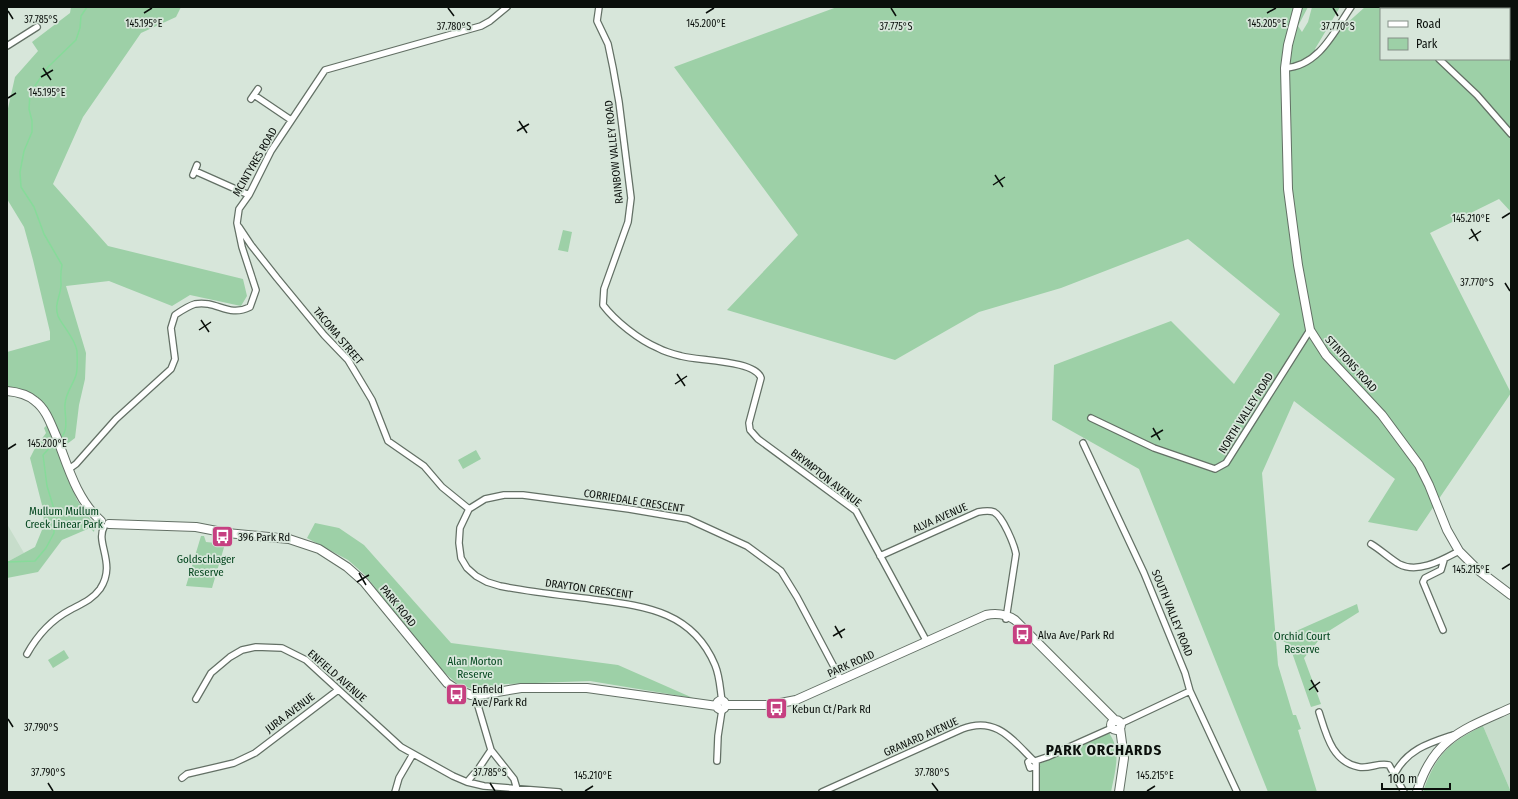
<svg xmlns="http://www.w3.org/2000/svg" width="1518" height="799" font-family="'Fira Sans Condensed',sans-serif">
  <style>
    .built { fill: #c7ddcb }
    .green { fill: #9dd0a7; fill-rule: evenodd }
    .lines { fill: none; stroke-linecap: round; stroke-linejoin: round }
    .stream { stroke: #87db9a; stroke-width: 1.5 }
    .street-casing { stroke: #637065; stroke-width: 8 }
    .secondary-casing { stroke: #637065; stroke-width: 10 }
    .street { stroke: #fff; stroke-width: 5.5 }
    .secondary { stroke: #fff; stroke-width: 8 }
    .ticks { fill: none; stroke: #0a0f0b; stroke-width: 1.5 }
    .labels { text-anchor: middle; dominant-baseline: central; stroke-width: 3.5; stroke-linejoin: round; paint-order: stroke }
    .street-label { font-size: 11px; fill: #0a0f0b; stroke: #d7e6da }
    .park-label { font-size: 11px; fill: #02451d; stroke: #d7e6da }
    .poi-label { font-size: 11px; fill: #0a0f0b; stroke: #d7e6da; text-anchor: start }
    .district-label { font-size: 15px; font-weight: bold; letter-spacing: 1px; fill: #0a0f0b; stroke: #d7e6da }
    .ticks-label { font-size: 10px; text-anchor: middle; fill: #0a0f0b; stroke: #d7e6da; stroke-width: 3.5; stroke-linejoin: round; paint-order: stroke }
  </style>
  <rect width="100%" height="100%" fill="#d7e6da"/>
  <path class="built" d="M7,524l17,29 -17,9z
    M1511,714v78l-28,-66z"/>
  <path class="green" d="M71,7h110l-5,10 -35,16 -58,84 -30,67 55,62 135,33 4,17 -6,10 -51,-11 -18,11 -63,-25 -43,5 20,67 -1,26 -6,26 -4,33 -12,9 -15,-37 -41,-22v-36l43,-12v-8l-17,-72 -9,-33 -17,-28v-86l8,-36 23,-26 -6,-9 38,-29z
    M837,7h471l-10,19 4,6 6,-10 4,-15h28l-25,42 1,2 49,-44h146v205l-12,-13 -69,34 81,160 -94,138 -49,-9 27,-43 -101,-78 -32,72 16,192 15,50h3l5,14 -3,1 19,62h-49l-129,-323 -87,-49 2,-55 117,-44 63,63 46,-70 -92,-75 -127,49 -82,24 -84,48 -168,-50 71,-75 -124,-168zM1381,9h128v50h-128z
    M563,230l9,2 -4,20 -10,-2z
    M47,425l30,75 18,26 -1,6 -4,-4 -28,12 -24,32 -31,6v-16l28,-15 9,-22 -1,-16 -13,-51 5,-10 11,-15 -2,-5z
    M476,450l5,9 -18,10 -5,-9z
    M315,523l24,5 25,17 87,98 167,22 75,33 -103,-17 -85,3 -30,5 -15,-3 -21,-18 -74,-93 -17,-15 -41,-22z
    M201,536h3l2,6 19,2 -13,44 -26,-2z
    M1357,604l2,8 -35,22 -20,24 17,46 -10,3 -22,-63 -11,-5z
    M64,650l5,8 -16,10 -5,-8z
    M1483,726l28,66h-88c12,-36 26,-50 60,-66z
    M1109,733c13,18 6,38 2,59h-72l-2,-23 2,-5z"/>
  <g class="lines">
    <path class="stream" d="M60,438c10,-7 4,-24 5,-34 1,-12 8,-19 11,-29 2,-6 1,-18 1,-24 -2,-13 -14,-24 -19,-35 -4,-12 2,-18 3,-30 0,-7 -1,-13 1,-21l-18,-31 -10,-27 -13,-20 -1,-15 4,-21 8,-19v-11l-3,-12 1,-16 18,-26 28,-27 4,-12 1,-12 6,-9
      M7,562l28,-1 11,-13 8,-15v-24l-7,-23 -4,-31 12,-13"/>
    <defs>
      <path id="street" d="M599,7l-2,14 11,23 5,24 6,34 12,96 -3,24 -24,67 -1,16c12,16 36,35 55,43 7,4 15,6 23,8 17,5 74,4 80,22l-12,45 1,7 8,9 98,72 71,131
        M1390,7l2,2
        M7,46l30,-19
        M1439,59l38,36 34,39
        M1285,68c34,-2 49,-36 66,-61
        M254,95l37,25
        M251,99l7,-10
        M195,171l54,24
        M193,175l4,-10
        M239,227l12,18 26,33 47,57 24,25 24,40 16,41 36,25 18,21 27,22
        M1091,418l63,30 61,21 11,-6 84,-133
        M1083,443l61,130 41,100 5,18 47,101
        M69,469l7,-5 40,-45 55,-50 4,-10 -4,-31 4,-13c6,-4 13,-9 20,-11 22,-4 33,14 55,3l6,-17 -14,-43 -5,-24 2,-14 10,-14 22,-44 54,-81 156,-44 9,-5 17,-14
        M1371,544c10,6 18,14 28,20 19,10 43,-4 60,-13
        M880,556l98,-44c5,-1 11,-2 16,0 9,5 20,32 22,42l-10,65
        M1443,630l-20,-48 2,-4 16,-8 3,-10
        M27,654c10,-18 24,-34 43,-44 11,-6 22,-10 30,-21 17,-25 -5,-46 4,-62
        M196,699l15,-26 19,-16 12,-7 14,-3 26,1 24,12 95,87 52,29 14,6 17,4 75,6
        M476,699l15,51 23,29 3,10
        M722,701c-2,-12 -2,-24 -7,-36 -23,-55 -72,-59 -124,-66 -31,-4 -61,-7 -91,-13l-13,-4 -11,-6 -9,-8 -6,-10 -2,-15 1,-15 9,-19 16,-10 19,-4h19l106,14 59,10 59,27 34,25 16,26 44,83
        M1319,712c7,22 13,50 40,55 11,2 20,-5 30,-2l15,27
        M1120,724l70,-33
        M717,761l1,-25 4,-26
        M1035,761l12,-4 65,-29
        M1036,766l-6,2 -2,-6 4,-3 4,4v29
        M1395,773c13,-24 34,-30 58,-38
        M182,778l5,-4 47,-11 21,-10 83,-63
        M467,782l12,-14 12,-18
        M395,792l4,-14 14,-24
        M822,792l140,-63c33,-13 49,9 71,31"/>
      <path id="secondary" d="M1298,7l-10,38 -3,23 3,121 10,76 12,65 16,25 56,60 37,50 10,20 18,45 12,21 19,19 33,25
        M7,391c11,1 20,3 28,10 12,9 16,24 22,37 11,29 20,62 44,83
        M109,524l87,3 31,6 62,6 30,10 28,18 17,15 83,101 9,6 15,6
        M479,695l42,-7h66l130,18
        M716.5 705a4.5 4.5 0 1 1 9 0a4.5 4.5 0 1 1-9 0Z
        M726,705h44l26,-5 190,-85c10,-2 20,-1 29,5l101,101
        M1111 725a5 5 0 1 1 10 0a5 5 0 1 1-10 0Z
        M1119,792l5,-34 -4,-30
        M1417,792c16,-54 47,-63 94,-84"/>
    </defs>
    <use href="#street" class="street-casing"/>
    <use href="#secondary" class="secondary-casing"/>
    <use href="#street" class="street"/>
    <use href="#secondary" class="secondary"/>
  </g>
  <path class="ticks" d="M448,8l6,8M891,8l5,8M1333,8l5,8M8,11l5,8M144,13l8,-5M706,13l8,-5M1267,13l9,-5M43,68l8,12M41,77l12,-7M8,98l8,-5M519,121l8,12M517,131l12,-7M995,175l8,12M993,185l12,-8M1502,218l8,-5M1471,229l7,12M1469,239l12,-8M1505,283l5,8M201,320l8,12M199,330l12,-8M677,374l8,12M675,384l12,-8M1153,428l7,12M1151,437l12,-7M8,449l8,-5M1502,569l8,-5M359,573l7,12M357,582l12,-7M835,626l7,12M833,636l12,-7M1311,680l7,12M1309,690l11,-8M8,719l5,8M48,783l5,8M490,783l5,8M932,783l6,8M585,791l8,-5M1147,791l8,-5"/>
  <defs>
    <symbol id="bus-square" viewBox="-11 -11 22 22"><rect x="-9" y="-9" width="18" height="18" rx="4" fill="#c64081" stroke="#d7e6da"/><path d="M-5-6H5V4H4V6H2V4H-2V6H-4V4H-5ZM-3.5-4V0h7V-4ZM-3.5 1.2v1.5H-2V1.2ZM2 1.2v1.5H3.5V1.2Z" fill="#fff"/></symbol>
  </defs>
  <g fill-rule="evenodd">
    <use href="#bus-square" x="210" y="524" width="25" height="25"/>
    <use href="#bus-square" x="1010" y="622" width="25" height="25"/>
    <use href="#bus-square" x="444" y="682" width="25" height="25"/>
    <use href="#bus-square" x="764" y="696" width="25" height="25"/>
  </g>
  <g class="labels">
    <g class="street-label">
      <text transform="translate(614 152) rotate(-96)">RAINBOW VALLEY ROAD</text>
      <text transform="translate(255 162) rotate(-60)">MCINTYRES ROAD</text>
      <text transform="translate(338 336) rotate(50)">TACOMA STREET</text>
      <text transform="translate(1351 364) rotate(48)">STINTONS ROAD</text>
      <text transform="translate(1246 413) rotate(-58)">NORTH VALLEY ROAD</text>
      <text transform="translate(826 478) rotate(38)">BRYMPTON AVENUE</text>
      <text transform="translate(634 501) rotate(9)">CORRIEDALE CRESCENT</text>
      <text transform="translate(940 518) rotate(-24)">ALVA AVENUE</text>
      <text transform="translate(589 589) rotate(8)">DRAYTON CRESCENT</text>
      <text transform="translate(398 606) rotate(51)">PARK ROAD</text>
      <text transform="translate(1172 613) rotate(68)">SOUTH VALLEY ROAD</text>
      <text transform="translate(851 664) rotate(-24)">PARK ROAD</text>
      <text transform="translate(337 676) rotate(41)">ENFIELD AVENUE</text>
      <text transform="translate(290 713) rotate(-37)">JURA AVENUE</text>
      <text transform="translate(921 737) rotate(-24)">GRANARD AVENUE</text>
    </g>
    <g class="park-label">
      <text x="64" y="511">Mullum Mullum<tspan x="64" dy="13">Creek Linear Park</tspan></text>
      <text x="206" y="559">Goldschlager<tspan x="206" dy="13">Reserve</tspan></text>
      <text x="1302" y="636">Orchid Court<tspan x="1302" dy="13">Reserve</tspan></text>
      <text x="475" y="661">Alan Morton<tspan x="475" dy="13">Reserve</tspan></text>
    </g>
    <g class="poi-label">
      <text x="238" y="537">396 Park Rd</text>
      <text x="1038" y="635">Alva Ave/Park Rd</text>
      <text x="472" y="689">Enfield<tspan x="472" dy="13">Ave/Park Rd</tspan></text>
      <text x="792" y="709">Kebun Ct/Park Rd</text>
    </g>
    <g class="district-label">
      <text x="1104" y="750">PARK ORCHARDS</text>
    </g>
  </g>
  <g class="ticks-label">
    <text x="41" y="23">37.785°S</text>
    <text x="144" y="27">145.195°E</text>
    <text x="706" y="27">145.200°E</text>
    <text x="1267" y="27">145.205°E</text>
    <text x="454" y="30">37.780°S</text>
    <text x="896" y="30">37.775°S</text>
    <text x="1338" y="30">37.770°S</text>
    <text x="47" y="96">145.195°E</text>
    <text x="1471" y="222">145.210°E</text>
    <text x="1477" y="286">37.770°S</text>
    <text x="47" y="447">145.200°E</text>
    <text x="1471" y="573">145.215°E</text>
    <text x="41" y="731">37.790°S</text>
    <text x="48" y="776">37.790°S</text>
    <text x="490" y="776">37.785°S</text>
    <text x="932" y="776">37.780°S</text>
    <text x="593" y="779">145.210°E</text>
    <text x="1155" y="779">145.215°E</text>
  </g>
  <rect width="1518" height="799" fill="none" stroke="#0a0f0b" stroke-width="16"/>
  <rect x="1380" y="8" width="130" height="52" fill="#d7e6da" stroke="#859087"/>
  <rect x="1388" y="21" width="20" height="6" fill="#ffffff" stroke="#859087"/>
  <text x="1416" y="28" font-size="12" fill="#0a0f0b">Road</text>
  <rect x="1388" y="38" width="20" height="12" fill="#9dd0a7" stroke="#859087"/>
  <text x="1416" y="48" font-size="12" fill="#0a0f0b">Park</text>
  <path d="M1382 783v6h68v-6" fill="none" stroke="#0a0f0b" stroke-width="2"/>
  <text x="1388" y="783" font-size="12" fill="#0a0f0b" stroke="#d7e6da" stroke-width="3" paint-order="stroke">100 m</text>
</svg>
